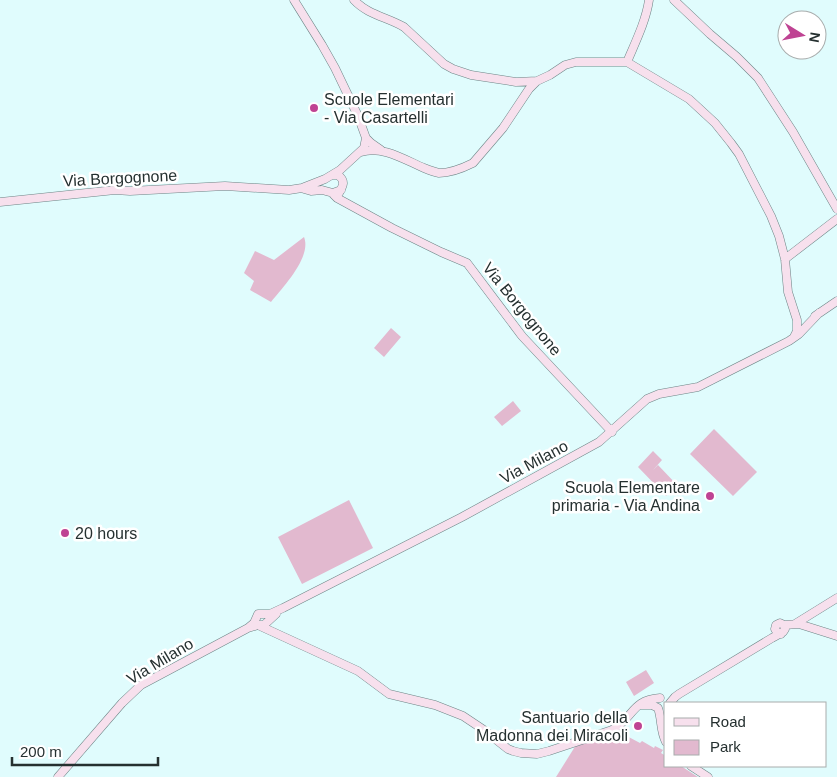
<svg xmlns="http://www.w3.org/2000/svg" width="837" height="777" font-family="Helvetica,sans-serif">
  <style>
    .green { fill: #e2b9cf }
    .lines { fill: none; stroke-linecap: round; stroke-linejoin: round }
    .secondary-casing { stroke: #6c8586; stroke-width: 9 }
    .secondary { stroke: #f7e0ed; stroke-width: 8 }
    .poi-dot { fill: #bf4393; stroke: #fff; stroke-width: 2 }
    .labels { text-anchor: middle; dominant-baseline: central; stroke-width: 5; stroke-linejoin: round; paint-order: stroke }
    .poi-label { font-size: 16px; fill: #253030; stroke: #fff; text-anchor: start }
    .street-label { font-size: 16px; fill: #253030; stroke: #fff }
  </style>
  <rect width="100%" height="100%" fill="#e0fcfd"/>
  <path class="green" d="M304,237c8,20 -21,50 -33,65l-21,-12 4,-9 -10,-8 11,-22 19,9z
    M391,328l10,9 -17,20 -10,-9z
    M513,401l8,10 -19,15 -8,-9z
    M714,429l43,43 -24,24 -43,-42z
    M653,451l9,9 -9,10 5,-5 20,21 -12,10 -28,-29z
    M349,500l24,48 -71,36 -24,-47z
    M646,670l8,13 -20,13 -8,-14z
    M614,733l7,5 2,-4 17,9 2,-2 12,7 1,-2 8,4 -2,3 5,3v10h15l17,11h-142l20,-32z"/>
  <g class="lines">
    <defs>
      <path id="secondary" d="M294,0l28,45 13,23 23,48 8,22 5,5 10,7
        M354,0c14,15 33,17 50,27l40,37 9,5 18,6 45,7 21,-1 13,-6 15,-10 11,-3h51l62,37 26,24 16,20 8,11 32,62 8,20 6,23 3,33 9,28v11l-3,6
        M674,0l36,34 27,23 21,21 35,54 44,77
        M627,62c8,-19 19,-41 22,-62
        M361,152c21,-7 44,8 63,16 5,2 10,4 15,5 12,0 24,-5 34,-10l30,-35 26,-39 8,-8
        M332,175h6c8,6 5,11 1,18
        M304,189l7,2 11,-1 11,3 8,-3
        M332,193l5,5 55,30 49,24 26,11 55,73 90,96
        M0,202l115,-12 15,1 95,-5 64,4 13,-2 23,-9 15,-9 24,-22 2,-10
        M785,259l52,-40
        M815,316l22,-15
        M795,624l42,-26
        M260,626l98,45 31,23 46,11 28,11 21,14 24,19 5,2 8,2 16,1 12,-3 63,-21c22,-12 19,-30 48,-32
        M248,628l6,-5 4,-9h12l13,-6 179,-91 137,-75 48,-43 12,-5 39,-7 91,-46 10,-7 20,-21
        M781,634l-4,-2 -2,-3 1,-4 4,-2 4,2 15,-1 38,12
        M670,703l5,-6 4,-3 93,-56 11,-6 2,-3 -1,-4
        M642,705h10l6,3c4,11 2,23 8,34
        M691,766l17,11
        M58,777l64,-74 19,-18 107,-57 10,-3h6l12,-11"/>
    </defs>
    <use href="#secondary" class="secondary-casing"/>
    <use href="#secondary" class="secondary"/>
  </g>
  <g class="poi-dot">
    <circle cx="314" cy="108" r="5"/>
    <circle cx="710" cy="496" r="5"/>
    <circle cx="65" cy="533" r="5"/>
    <circle cx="638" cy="726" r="5"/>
  </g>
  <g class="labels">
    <g class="poi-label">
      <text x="324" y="99">Scuole Elementari<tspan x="324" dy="18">- Via Casartelli</tspan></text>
      <text x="700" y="487" text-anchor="end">Scuola Elementare<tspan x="700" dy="18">primaria - Via Andina</tspan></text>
      <text x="75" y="533">20 hours</text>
      <text x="628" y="717" text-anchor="end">Santuario della<tspan x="628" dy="18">Madonna dei Miracoli</tspan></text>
    </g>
    <g class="street-label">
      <text transform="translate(120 178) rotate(-3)">Via Borgognone</text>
      <text transform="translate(522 309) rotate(51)">Via Borgognone</text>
      <text transform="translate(534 462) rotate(-28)">Via Milano</text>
      <text transform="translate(160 661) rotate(-31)">Via Milano</text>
    </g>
  </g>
  <rect x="664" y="702" width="162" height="65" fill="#ffffff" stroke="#a8acac"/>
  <rect x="674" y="718" width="25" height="8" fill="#f7e0ed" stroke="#a8acac"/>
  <text x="710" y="727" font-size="15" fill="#253030">Road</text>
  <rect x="674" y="740" width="25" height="15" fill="#e2b9cf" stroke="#a8acac"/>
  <text x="710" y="752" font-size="15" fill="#253030">Park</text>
  <g transform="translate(802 35) rotate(100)"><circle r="24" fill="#ffffff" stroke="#a8acac"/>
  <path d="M0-4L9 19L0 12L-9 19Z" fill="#bf4393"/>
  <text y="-8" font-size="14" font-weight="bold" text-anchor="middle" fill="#253030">N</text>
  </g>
  <path d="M12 757v8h146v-8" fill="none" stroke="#253030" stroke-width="2.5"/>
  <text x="20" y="757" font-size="15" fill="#253030" stroke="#ffffff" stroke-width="4" paint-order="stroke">200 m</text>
</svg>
